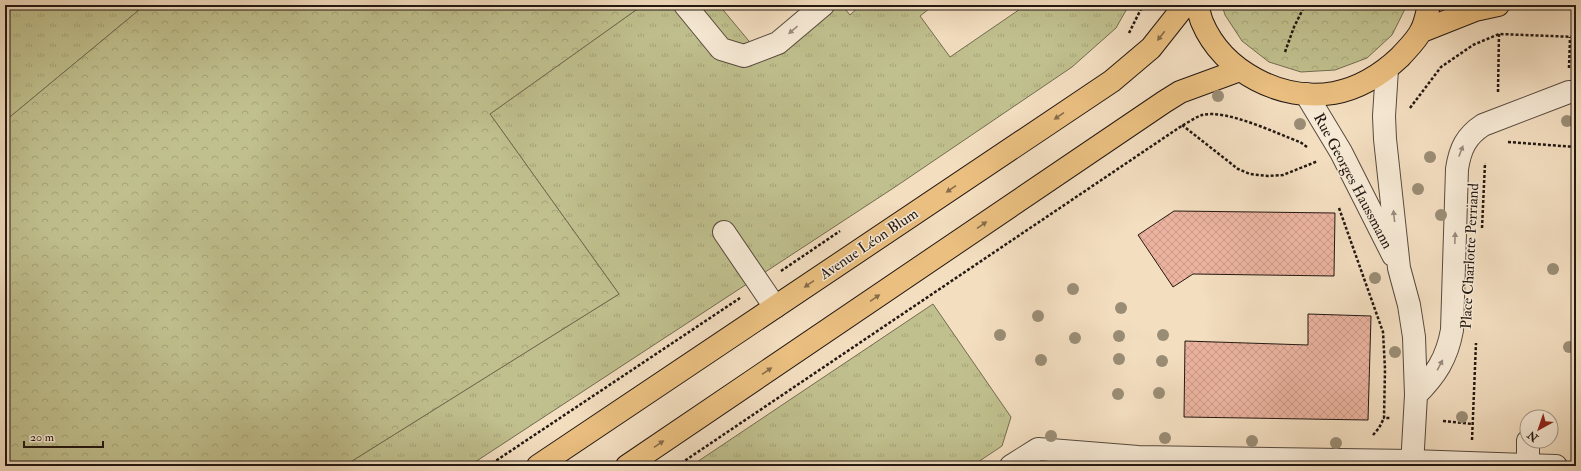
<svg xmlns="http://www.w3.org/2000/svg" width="1581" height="471" font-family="'IM FELL Double Pica',serif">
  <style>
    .grass { fill: url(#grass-tufts); stroke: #726c50 }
    .forest { fill: url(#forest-crowns); stroke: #726c50 }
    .building { fill: url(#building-cross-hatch); stroke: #231812 }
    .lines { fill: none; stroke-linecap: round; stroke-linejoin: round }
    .minor-casing { stroke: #574a3e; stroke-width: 24 }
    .major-casing { stroke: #231812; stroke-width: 24 }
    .path { stroke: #231812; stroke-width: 2.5; stroke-dasharray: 3 2; stroke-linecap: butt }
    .minor { stroke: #f7ead6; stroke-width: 22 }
    .major { stroke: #eabf80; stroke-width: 22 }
    .tree { fill: #9a8d75 }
    .oneway { fill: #988c7e }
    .oneway2 { fill: #866c49 }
    .labels { text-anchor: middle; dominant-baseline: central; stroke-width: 3; stroke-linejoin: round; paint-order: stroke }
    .street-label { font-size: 15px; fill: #231812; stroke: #f7ead6 }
  </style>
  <defs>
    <pattern id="grass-tufts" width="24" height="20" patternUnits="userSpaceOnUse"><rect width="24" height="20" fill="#c0c08e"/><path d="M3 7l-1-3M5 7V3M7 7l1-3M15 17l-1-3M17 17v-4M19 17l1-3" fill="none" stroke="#a5a479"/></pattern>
    <pattern id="forest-crowns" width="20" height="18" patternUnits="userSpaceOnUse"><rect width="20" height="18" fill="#c0c08e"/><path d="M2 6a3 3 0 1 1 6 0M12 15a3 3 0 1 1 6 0" fill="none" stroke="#a5a479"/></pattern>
    <pattern id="building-cross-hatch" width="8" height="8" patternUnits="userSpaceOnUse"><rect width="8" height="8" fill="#ebb39f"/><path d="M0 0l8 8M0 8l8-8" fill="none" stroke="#c99988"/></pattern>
  </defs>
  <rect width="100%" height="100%" fill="#f3dec0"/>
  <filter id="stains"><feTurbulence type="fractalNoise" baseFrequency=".005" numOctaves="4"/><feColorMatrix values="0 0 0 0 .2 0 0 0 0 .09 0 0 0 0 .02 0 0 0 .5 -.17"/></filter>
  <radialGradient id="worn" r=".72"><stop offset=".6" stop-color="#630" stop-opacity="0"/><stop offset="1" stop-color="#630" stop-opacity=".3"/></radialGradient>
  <path class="grass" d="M5,5h140l-140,116z
    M643,5h76l39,47 61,-47h23l8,10 11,-10h73l-14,11 30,41 76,-52h103l-13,23 -44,39 -177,120 -426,279h-125l275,-172 -129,-180z
    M933,304l78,113 -9,29 -30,20h-281z"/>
  <path class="forest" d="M145,5h498l-153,109 129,180 -275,172h-339v-345z
    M1222,5h185l-15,30 -25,23 -32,12 -34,2 -32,-10 -27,-21 -17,-26z"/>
  <path class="building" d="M1174,211l161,2 -1,63 -141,-2 -20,13 -35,-52z
    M1308,314l63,2 -3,104 -184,-3 1,-76 123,4z"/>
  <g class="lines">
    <defs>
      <path id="minor" d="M685,5l36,44 23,7 34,-13 45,-38
        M1387,69l-3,47 1,23 14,129 10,37 5,32 2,58 -4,71
        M1306,94l35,58 52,103
        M724,232l51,75
        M1416,395c20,-20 31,-37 36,-65l5,-161c3,-20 9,-33 26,-44l86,-33h7
        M1528,465v-24
        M1011,466l27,-17 100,8 274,4 144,5"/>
      <path id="major" d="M1197,5c2,6 3,12 5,17 21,50 80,80 132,71 26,-5 48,-19 66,-36 7,-8 16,-16 21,-26 4,-7 6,-18 8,-26
        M1422,31l53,-21 23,-5
        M538,466l574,-385 39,-33 34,-43
        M627,466l537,-364 16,-10 60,-22"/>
    </defs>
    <use href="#minor" class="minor-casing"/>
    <use href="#major" class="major-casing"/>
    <path class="path" d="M1129,33l14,-28
      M1285,52l9,-25 11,-22
      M1569,68l1,-31
      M1498,92l1,-59
      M1410,108l31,-41 32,-22 26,-11 77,3
      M1182,125l56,44 12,5 18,2 15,-1 35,-14
      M1508,142l68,5
      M1339,208l44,124 2,37 -1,49h7
      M1482,228l3,-65
      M781,271l59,-40
      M1443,421l29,3
      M1373,435l6,-7 5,-10
      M1472,440l4,-97
      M488,466l252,-168
      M677,466l506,-341c6,-3 13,-8 19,-10 25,-6 73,18 98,27l7,5"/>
    <use href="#minor" class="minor"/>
    <use href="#major" class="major"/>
  </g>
  <g class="tree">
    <circle cx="1218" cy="96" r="6"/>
    <circle cx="1567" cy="121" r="6"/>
    <circle cx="1300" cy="124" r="6"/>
    <circle cx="1430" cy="157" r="6"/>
    <circle cx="1418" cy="189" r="6"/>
    <circle cx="1441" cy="215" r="6"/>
    <circle cx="1553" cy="269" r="6"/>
    <circle cx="1375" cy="278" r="6"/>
    <circle cx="1073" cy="289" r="6"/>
    <circle cx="1121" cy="308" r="6"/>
    <circle cx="1038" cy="316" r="6"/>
    <circle cx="1000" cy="335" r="6"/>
    <circle cx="1163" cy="335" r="6"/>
    <circle cx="1119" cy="336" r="6"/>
    <circle cx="1075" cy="338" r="6"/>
    <circle cx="1569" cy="347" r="6"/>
    <circle cx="1395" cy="352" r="6"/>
    <circle cx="1119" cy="359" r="6"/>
    <circle cx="1041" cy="360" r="6"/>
    <circle cx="1162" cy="361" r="6"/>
    <circle cx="1159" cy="393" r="6"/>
    <circle cx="1118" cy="394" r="6"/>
    <circle cx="1462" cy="417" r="6"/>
    <circle cx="1051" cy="436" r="6"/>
    <circle cx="1165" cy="438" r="6"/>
    <circle cx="1252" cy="441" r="6"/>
    <circle cx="1336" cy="443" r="6"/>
  </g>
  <defs><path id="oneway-solid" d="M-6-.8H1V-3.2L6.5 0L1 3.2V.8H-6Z"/></defs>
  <g class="oneway">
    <use href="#oneway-solid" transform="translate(793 30) rotate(140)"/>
    <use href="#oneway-solid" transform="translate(1461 151) rotate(-69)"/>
    <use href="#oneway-solid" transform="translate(1394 216) rotate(-96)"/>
    <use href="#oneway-solid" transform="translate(1455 238) rotate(-88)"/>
    <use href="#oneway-solid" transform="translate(1440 365) rotate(-62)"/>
  </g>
  <g class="oneway2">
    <use href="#oneway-solid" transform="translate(1161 36) rotate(128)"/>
    <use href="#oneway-solid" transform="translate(1059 116) rotate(146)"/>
    <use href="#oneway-solid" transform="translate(951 189) rotate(146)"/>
    <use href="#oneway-solid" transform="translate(982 225) rotate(-34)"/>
    <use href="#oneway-solid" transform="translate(809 284) rotate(146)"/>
    <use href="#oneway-solid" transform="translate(875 298) rotate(-34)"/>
    <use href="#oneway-solid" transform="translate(767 371) rotate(-34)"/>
    <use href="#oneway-solid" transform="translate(659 444) rotate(-34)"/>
  </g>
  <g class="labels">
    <g class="street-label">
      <text transform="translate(1353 181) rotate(62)">Rue Georges Haussmann</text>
      <text transform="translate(869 244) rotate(-34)">Avenue Léon Blum</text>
      <text transform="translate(1470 256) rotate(-87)">Place Charlotte Perriand</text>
    </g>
  </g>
  <rect width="1581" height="471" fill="none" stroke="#f3dec0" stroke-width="20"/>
  <rect x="6" y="6" width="1569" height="459" fill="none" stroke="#231812" stroke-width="2"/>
  <rect x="10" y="10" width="1561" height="451" fill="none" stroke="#231812"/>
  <g transform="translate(1539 429) rotate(220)"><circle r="19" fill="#f7ead6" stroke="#a29688"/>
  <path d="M0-3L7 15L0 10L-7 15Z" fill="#8f2418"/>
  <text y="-6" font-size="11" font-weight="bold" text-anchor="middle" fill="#231812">N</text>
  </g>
  <path d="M24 441v6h79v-6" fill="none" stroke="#231812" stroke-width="2"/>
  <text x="30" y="441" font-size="12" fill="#231812" stroke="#f7ead6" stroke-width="3" paint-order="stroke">20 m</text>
  <rect width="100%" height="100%" filter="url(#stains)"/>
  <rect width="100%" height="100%" fill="url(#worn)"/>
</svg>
